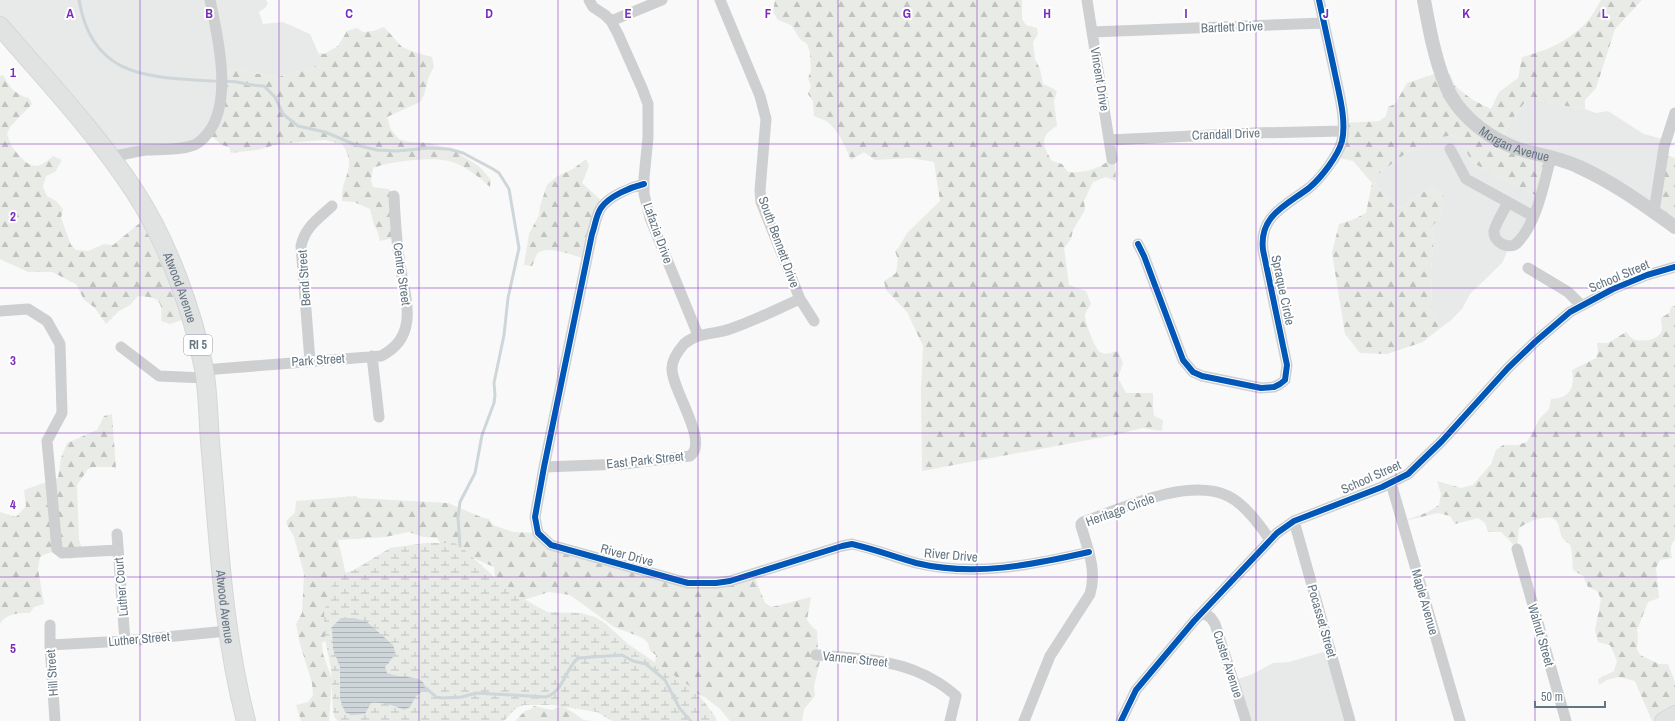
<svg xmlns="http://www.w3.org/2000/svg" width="1675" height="721" font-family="'Archivo Narrow',sans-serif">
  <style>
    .built { fill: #e8e9e9 }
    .forest { fill: url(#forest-firs) }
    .wetland { fill: url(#wetland-marsh) }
    .water { fill: url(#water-rules) }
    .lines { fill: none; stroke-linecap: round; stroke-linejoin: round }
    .stream { stroke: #ced6d9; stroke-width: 3 }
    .secondary-casing { stroke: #d5d6d7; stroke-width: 18 }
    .primary-casing { stroke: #d5d6d7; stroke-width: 20 }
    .minor { stroke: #cecfd0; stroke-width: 11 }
    .tertiary { stroke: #cecfd0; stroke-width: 14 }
    .secondary { stroke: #e1e2e2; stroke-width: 16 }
    .primary { stroke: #e1e2e2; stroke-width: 18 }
    .cycleway-casing { stroke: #fff; stroke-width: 8 }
    .cycleway { stroke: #0057b8; stroke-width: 6 }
    .grid { fill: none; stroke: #7b2cbf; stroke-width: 1; stroke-opacity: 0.55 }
    .labels { text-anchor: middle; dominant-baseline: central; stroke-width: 4; stroke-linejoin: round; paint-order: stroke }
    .shield { fill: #fff; stroke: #939fa8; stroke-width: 1 }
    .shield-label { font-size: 12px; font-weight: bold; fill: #657683 }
    .street-label { font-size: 13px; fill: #657683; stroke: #fff }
    .grid-label { font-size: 13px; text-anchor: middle; font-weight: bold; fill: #7b2cbf; stroke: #fff; stroke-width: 4; stroke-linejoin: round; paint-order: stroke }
  </style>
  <defs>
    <pattern id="forest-firs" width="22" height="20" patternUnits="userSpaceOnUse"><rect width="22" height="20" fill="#e8ebe6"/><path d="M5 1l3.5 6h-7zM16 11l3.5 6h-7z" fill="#c0c3c0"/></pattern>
    <pattern id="wetland-marsh" width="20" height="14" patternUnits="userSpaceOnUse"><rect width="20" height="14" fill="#e8ebe6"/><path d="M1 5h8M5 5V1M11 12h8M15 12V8" fill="none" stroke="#c0c3c0"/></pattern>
    <pattern id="water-rules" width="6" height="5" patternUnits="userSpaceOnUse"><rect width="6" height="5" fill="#ced6d9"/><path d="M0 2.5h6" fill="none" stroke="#abb2b5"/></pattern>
  </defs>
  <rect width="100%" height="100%" fill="#f9f9f9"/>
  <path class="built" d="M0,0h266l2,3 -2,4 -7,5 4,12 20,-2 27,12 10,23 1,8 -43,12 -26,-4 -10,-5 -20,28 -20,44 -85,15 -117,-131z
    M1528,98l32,7 25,4 11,4 12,-2 36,23 22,6 -10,64 -154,-65 10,-20z
    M1453,135l7,6 13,22 66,34 -7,22 -22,27 -8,17 -32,31 -8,15 -12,12 -11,8 -7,-20 -1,-37 3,-35 -2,-11 8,-8 4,-24 -10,-3 -3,-4 -29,19 -7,1 -19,-22 -2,-8 35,-26 6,-1 27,-13z
    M1330,650l21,71h-105l-11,-41 18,-6 20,-11 16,-1z"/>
  <path class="forest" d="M775,0h247v19l4,6 11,3 1,6 -5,8 2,17 5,10 3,15 11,5 3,3 -3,9 3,25c-19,11 -14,20 -5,35l10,3 6,8c15,2 33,-4 44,-14l3,4 1,19 -10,-4 -13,5 -9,19 1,9 -12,20 -2,9 -7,9 5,37 17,6 5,13c-2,3 -5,7 -6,11 -1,5 10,34 15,37 5,4 13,0 18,-1l5,12 -5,15 8,15h27v13l1,10 9,4 -1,11 -20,-3 -27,7 -193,36 -1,-82 2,-43 -16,-34 -21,-22 -2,-9 12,-8 2,-14 -3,-8 4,-4 8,-14 33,-32 -6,-39 -23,-4 -36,2 -11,-8 -13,8c-6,-14 -12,-30 -25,-39 -3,-2 -9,-3 -12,-5l-1,-15 -5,-7 3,-8 -3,-8 3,-7 -1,-18 -3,-9 -7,-5 -9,-14 -13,-5 -5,-8z
    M1601,0h41l-27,29 -19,59 -11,12v9l-25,-4 -32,-7 -16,21 -10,19 46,17 -9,42 -66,-34 -13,-22 -7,-6 -11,2 -27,13 -6,1 -35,26 2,8 19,22 7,-1 29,-19 3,4 10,3 -4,24 -8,8 2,11 -3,35 1,37 7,20 -16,13 -36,12 -27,-1 -15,-19 -13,-81 7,-29 13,-4 14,-7 6,-30 -19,-22 -18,-4 8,-34 36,-2 7,-5 2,-9 7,-3 12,-21 34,-11 4,2h5l5,12 18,14 18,9 8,-17 19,-14 4,-21c24,-6 45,-15 63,-33 7,-7 11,-16 16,-24z
    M384,27l18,20 12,5 18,5 2,10 -5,9 -5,19 -4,7 -33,15 4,13 8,9 11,3 20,1 23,7 27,17 11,13 -1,7c-11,-10 -23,-20 -38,-25 -17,-6 -61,-1 -79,6l-2,13 2,6 15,2 6,4 3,44 -17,4 -3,-11 -3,-5 -4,-16 -16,-7 -12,-1c-2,-24 17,-33 0,-57l-17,-4 -25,2 -21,2 -22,6 -26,3 -2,-6 -7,-2 -13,-11 13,-65 20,-1 10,5 26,4 42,-12 -1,-12 5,1 14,-8 9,-15 10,-3 6,4 10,-1z
    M3,75c6,12 13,20 26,23l3,6 -22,23 -3,7c2,8 5,13 10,19 13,16 21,17 36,3l9,4 -7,12 -9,4 -3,11 4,9 9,5 7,8 -2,9 10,27 5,5 12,1 16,-7 9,1 28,-23 13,2 34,94 -18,6 -9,-3c2,-20 -1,-24 -23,-25l-8,9 -11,6 -13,13 -12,-17 -10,-7 -8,-16 -24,-12h-24l-28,-13v-183z
    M1664,155l11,3v67l-20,-16z
    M586,159l3,7 -7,17 22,20 -18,56c-12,-3 -40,-15 -49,-5 -2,3 -3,9 -5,12l-8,-1 5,-31 10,-19 1,-9 7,-21 9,-8 17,-8z
    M1672,306h3v234c-6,5 -4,11 -3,18l-12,2 -4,8 3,30 -11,4 -11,28 1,7 -1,12 3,6 19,9h9l7,18v30l-14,9h-9l-17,-40 -16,-4 -12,3 -8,5 -1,-6 16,-8 3,-10 -7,-16 -12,-3 -3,-12 6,-31 -4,-8 -9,-4 -5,-11 -10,-6c-1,-7 0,-19 -3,-25 -2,-3 -5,-4 -7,-6 -3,-4 -3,-11 -5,-15 -6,-14 -31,-2 -39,4l-2,20 -16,-16h-13l-3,-9 -7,-5 -23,6 -5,-8 -12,-3 -34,8 24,-9 11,-7 2,-11 -4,-13 24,7 12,-3 18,-21 5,-14 7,-5h15l9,-3 13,-24 9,-9 2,-10c19,-1 24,-11 21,-29l24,-12 2,-6 -1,-9h11l18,-11c2,2 4,5 7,7 7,3 22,2 27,-5 4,-4 1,-11 1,-16l8,-5z
    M112,414l4,55 -4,-2h-19l-5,2 -11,16 2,54 5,16 -14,4c-10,-8 -19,-9 -30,-2l-2,12 6,35 -10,3 -4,6c-11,0 -24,0 -30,11v-112l16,5 10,-11 -2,-16 34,-12 3,-20 6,-15 30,-13 7,-14z
    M357,496v2l91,5 33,14 8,2 4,6 20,7 26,1 12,11 133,37 70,-6 11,28 7,4 39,-10 -4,23 7,9 3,1 1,23 3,4 -7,29 1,10 -11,13 -2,12h-72l-10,-12 -14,-11 -42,-22 -9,-12 1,-9 -6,-4 -2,-8 -5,-5 -29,-11 -44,-32 -21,-3 -35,11 -26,-1 7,-25 -1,-10 -53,-23 -4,-6 -14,-1 -14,-5 -24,5 -47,3 7,30 1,24 -15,43 -9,6 1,11 9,25 -3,42h-28l-5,-16 12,-3 5,-7 -1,-12 -12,-39 -4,-20 6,-11 2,-39 -10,-37 -8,-14 1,-3 8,-7 1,-12z
    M562,705l22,15 8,1h-77l10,-10 6,-2 3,-3 18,4z"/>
  <path class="wetland" d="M426,543h28l6,3 31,28 15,15 41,23 34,1 14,4 11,7 22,20 66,45 21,27 2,5h-105l-15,-9 -44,-7h-29l-8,3 -12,13h-166l-3,-3 -2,-6 -2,-44 -6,-28 -1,-27 10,-36 20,-7 36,-22z"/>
  <path class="water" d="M341,618h13l13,4 26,23 2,6 -2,6 -8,10 2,6c4,1 9,3 13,3 11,3 22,-1 26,12l-10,8 -6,11 -6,3c-11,-5 -21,-8 -33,-7l-6,11 -14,1 -6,-3 -5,-13v-32l-7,-18 -1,-22z"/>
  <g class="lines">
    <path class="stream" d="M79,0c13,78 69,77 133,81 8,0 17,0 25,1 9,2 17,4 27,4l11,11 8,17 15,12 27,6 31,13 21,5 20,1 31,-3 21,1 14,4 30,16 6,4 10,16 10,59 -11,50 -4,37 -10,48 1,12 -1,8 -12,32 -7,38 -15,29 -2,16 2,28
      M426,688l10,9 7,1 19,-1 14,-4 70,4c18,-6 19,-28 32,-39l44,-3 11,6 13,3 19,16 15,29 11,12"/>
    <defs>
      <path id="secondary" d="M1663,721l12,-7"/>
      <g id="primary">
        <path id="s2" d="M0,26c46,54 96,106 135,166 32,49 58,119 69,177 5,28 4,56 7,84 8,90 12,180 35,268"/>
      </g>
    </defs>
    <use href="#secondary" class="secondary-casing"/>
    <use href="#primary" class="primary-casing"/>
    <path class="minor" d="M589,0l4,7 12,8 6,6 7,13 24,54 6,16v33l-4,41v16l6,24 11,27 37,90
      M720,0l40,96 6,23 -6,71 1,12 39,97 14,22
      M1087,0l25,159
      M611,21l51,-21
      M1092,32l232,-9
      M1109,140l145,-7 89,-2
      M1450,149l16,30 67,37
      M109,157c12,-2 25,-5 37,-7 16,-1 32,1 48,-5 6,-2 10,-7 14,-12 25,-32 10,-96 2,-133
      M644,184c-13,3 -35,12 -43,24 -5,7 -6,18 -9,26l-48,233 -9,50 3,16 13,12 137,38h28l14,-2 112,-35 10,-2c22,5 43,13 64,19 58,14 116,2 173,-11
      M1508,202c-3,7 -14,24 -14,30 0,11 15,18 23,11 20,-20 27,-60 34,-86
      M1654,212l10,-65 11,-34
      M1138,244l6,12 39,104 10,12 9,4 59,12 13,-1 6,-3 5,-4 2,-15 -24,-115c-4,-34 22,-44 46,-62 12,-10 29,-32 33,-47 5,-21 -4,-51 -8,-72 -5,-23 -10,-46 -15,-69
      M1528,268l40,24 13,13
      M0,311l28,-2 19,12 13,23 2,69 -15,28 10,108 5,4 56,-3
      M121,347l38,29 46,2
      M372,356l7,61
      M310,361l-9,-115c4,-19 17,-27 31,-40
      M204,370l177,-14c42,-21 22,-63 18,-99 -3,-20 -4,-41 -5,-61
      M544,467l79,-3 67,-8c20,-14 -19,-67 -18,-88 0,-9 6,-17 12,-24 14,-12 29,-9 46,-15 24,-8 47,-20 70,-30
      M1391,483l69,238
      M1294,521l56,200
      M117,534l8,107
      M1517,549l49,172
      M1203,612l8,6 4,6 31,97
      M50,625v20l5,76
      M50,645l75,-4 102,-10
      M816,655c42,3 86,4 123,28 6,4 12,8 17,13l-6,25
      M1024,721l26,-65 40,-62c7,-23 -2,-45 -9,-68v-2l2,-2c40,-14 105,-45 145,-26 17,8 32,29 42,44
      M1121,721l15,-31 58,-69 83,-88 17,-12 88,-34 26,-13 34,-33 66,-73 27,-26 35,-30 43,-23 34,-14 28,-8"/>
    <path class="tertiary" id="s1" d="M1424,0c5,28 13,71 27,96 14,24 40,43 65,52 20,7 42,9 61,18 36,16 66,38 98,61"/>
    <use href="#secondary" class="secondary"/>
    <use href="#primary" class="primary"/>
    <defs>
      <path id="cycleway" d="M644,184c-13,3 -35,12 -43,24 -5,7 -6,18 -9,26l-48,233 -9,50 3,16 13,12 137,38h28l14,-2 112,-35 10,-2c22,5 43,13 64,19 58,14 116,2 173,-11
        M1138,244l6,12 39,104 10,12 9,4 59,12 13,-1 6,-3 5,-4 2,-15 -24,-115c-4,-34 22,-44 46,-62 12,-10 29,-32 33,-47 5,-21 -4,-51 -8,-72 -5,-23 -10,-46 -15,-69
        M1121,721l15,-31 58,-69 83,-88 17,-12 88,-34 26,-13 34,-33 66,-73 27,-26 35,-30 43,-23 34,-14 28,-8"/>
    </defs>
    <use href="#cycleway" class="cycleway-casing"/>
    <use href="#cycleway" class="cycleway"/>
  </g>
  <path class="grid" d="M140,0v721M279,0v721M419,0v721M558,0v721M698,0v721M838,0v721M977,0v721M1117,0v721M1256,0v721M1396,0v721M1535,0v721M0,144h1675M0,288h1675M0,433h1675M0,577h1675"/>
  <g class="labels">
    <rect class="shield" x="184" y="335" width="28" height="20" rx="3"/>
    <g class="shield-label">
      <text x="198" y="345">RI 5</text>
    </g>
    <g class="street-label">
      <text transform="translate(1232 27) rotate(-2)">Bartlett Drive</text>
      <text transform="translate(1100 79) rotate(81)">Vincent Drive</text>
      <text transform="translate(1226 134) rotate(-2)">Crandall Drive</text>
      <text stroke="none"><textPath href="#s1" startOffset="182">Morgan Avenue</textPath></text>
      <text transform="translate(658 233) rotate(70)">Lafazia Drive</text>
      <text transform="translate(779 242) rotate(70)">South Bennett Drive</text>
      <text transform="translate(402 274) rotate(82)">Centre Street</text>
      <text transform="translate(1619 276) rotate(-23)">School Street</text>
      <text transform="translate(304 278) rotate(-94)">Bend Street</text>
      <text stroke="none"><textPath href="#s2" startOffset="320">Atwood Avenue</textPath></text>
      <text transform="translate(1283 290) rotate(78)">Spraque Circle</text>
      <text transform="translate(318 360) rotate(-4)">Park Street</text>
      <text transform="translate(645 460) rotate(-6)">East Park Street</text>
      <text transform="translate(1371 477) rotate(-24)">School Street</text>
      <text transform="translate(1120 510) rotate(-20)">Heritage Circle</text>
      <text transform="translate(627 555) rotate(15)">River Drive</text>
      <text transform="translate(951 555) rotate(5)">River Drive</text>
      <text transform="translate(121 587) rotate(-95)">Luther Court</text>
      <text transform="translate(1425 602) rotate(74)">Maple Avenue</text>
      <text stroke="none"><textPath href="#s2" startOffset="644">Atwood Avenue</textPath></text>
      <text transform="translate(1322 621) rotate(74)">Pocasset Street</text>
      <text transform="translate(1541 635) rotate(74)">Walnut Street</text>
      <text transform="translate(139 639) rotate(-5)">Luther Street</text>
      <text transform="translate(855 659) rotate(6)">Vanner Street</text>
      <text transform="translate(1228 664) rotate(72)">Custer Avenue</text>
      <text transform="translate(52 673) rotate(-94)">Hill Street</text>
    </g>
  </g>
  <g class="grid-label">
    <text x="70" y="18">A</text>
    <text x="209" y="18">B</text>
    <text x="349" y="18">C</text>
    <text x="489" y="18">D</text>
    <text x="628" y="18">E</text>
    <text x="768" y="18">F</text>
    <text x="907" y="18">G</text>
    <text x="1047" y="18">H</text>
    <text x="1186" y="18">I</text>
    <text x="1326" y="18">J</text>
    <text x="1466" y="18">K</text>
    <text x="1605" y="18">L</text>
    <text x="13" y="77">1</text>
    <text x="13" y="221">2</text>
    <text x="13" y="365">3</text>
    <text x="13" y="509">4</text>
    <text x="13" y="653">5</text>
  </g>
  <path d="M1535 701v6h70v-6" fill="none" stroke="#657683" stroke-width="2"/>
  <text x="1541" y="701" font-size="12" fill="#657683" stroke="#ffffff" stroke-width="3" paint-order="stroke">50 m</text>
</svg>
